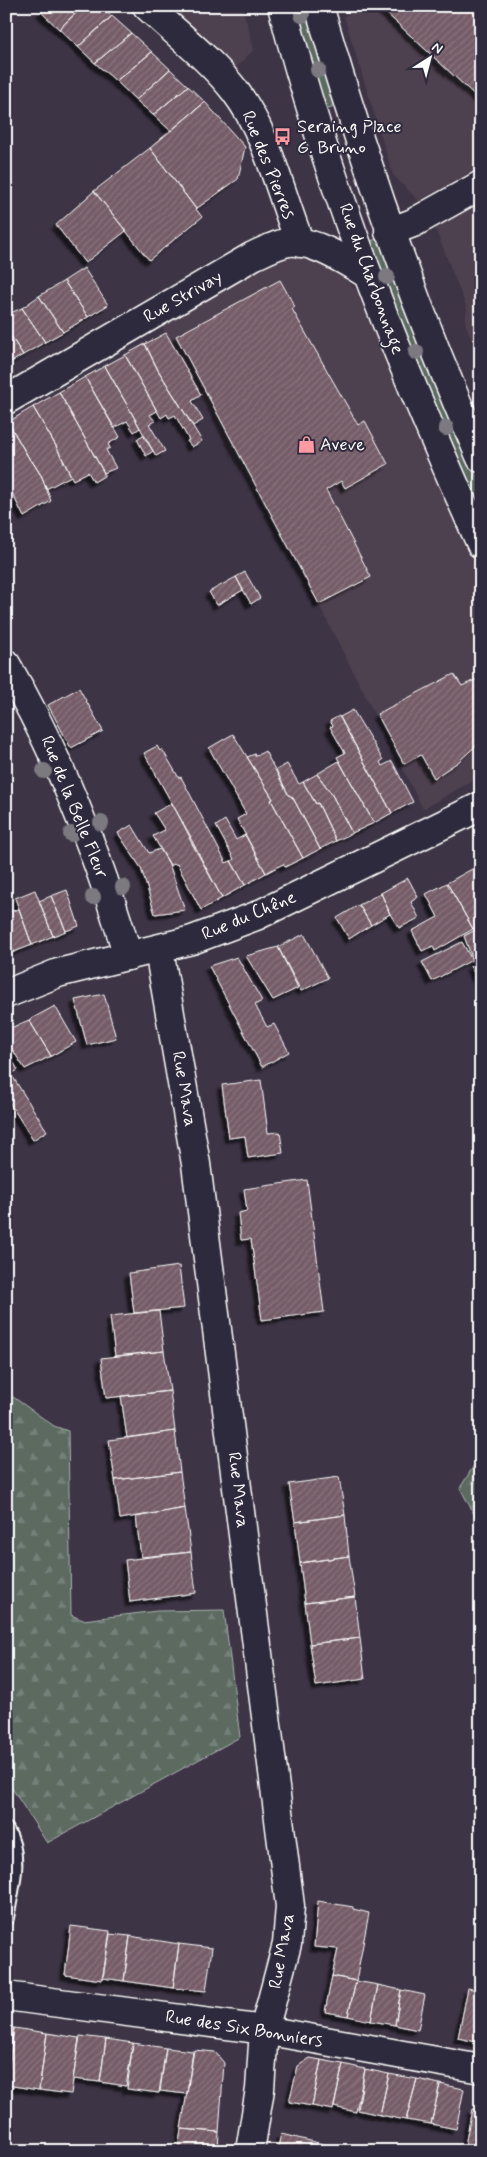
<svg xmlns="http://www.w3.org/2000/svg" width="487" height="2157" font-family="Mynerve,sans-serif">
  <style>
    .built { fill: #4e404f }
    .grass { fill: #5b6a61; stroke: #adb4b0 }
    .forest { fill: url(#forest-firs); stroke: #adb4b0 }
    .building { fill: url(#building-hatch); stroke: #fff; filter: url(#shadow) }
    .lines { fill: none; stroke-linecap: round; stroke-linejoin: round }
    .lane-casing { stroke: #fff; stroke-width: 18 }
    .street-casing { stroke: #fff; stroke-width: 31 }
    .secondary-casing { stroke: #fff; stroke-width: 31 }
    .lane { stroke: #2f2a3d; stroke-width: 14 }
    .street { stroke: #2f2a3d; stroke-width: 28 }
    .secondary { stroke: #2f2a3d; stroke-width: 28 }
    .tree { fill: #7b7a80 }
    .labels { text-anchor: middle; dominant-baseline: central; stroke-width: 4; stroke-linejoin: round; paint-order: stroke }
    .poi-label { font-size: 18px; fill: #fff; stroke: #2f2a3d; text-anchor: start }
    .street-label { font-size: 18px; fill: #fff; stroke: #2f2a3d }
  </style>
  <defs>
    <pattern id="forest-firs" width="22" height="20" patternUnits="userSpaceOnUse" patternTransform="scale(1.25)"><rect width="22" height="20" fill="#5b6a61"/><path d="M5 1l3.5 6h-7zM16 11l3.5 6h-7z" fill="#748079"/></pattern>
    <pattern id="building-hatch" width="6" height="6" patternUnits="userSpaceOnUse" patternTransform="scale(1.25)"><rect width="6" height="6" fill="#745c67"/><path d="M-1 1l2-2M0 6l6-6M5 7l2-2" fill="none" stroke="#89747e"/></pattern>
    <filter id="shadow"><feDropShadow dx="-4.5" dy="4.5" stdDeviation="1" flood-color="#0009"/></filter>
  </defs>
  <rect width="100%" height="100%" fill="#3d3445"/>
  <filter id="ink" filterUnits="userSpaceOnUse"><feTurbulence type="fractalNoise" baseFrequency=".02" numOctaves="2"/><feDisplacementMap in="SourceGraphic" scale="10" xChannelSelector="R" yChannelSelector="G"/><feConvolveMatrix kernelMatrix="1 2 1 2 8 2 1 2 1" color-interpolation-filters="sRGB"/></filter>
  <g filter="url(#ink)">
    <path class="built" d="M163,6h79l12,43 -21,22z
      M347,6h134v161l-62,34 -26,-26 -49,-159 5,-2z
      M481,203v159l-16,-39 2,-14 -32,-81z
      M290,257l25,3 13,6 12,7 19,20 7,10 71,173 44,96v204l-58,33 -103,-202 -161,-285 84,-50 35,-13z"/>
    <path class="grass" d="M292,6h15l30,100 -14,5z
      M381,238l64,167 36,81v36l-115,-280z"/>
    <path class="forest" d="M6,1392l48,34 14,5 3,184 12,5 74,-9 67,-1 16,127 -193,106 -41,-64z
      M481,1454v73l-21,-39z"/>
    <path class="building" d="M48,6h35l-24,23 -18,-17z
      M83,6h18l11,10 -34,31 -19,-18z
      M386,6h95v95l-98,-91z
      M112,16l19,17 -36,30 -17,-16z
      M131,33l21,19 -36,29 -21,-18z
      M152,52l18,17 -34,31 -20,-19z
      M170,69l18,17 -35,29 -17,-15z
      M188,86l17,16 -34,29 -18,-16z
      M205,102l40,45 -7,32 -42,30 -46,-61z
      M150,148l52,69 -53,43 -55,-69z
      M94,191l32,40 -41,32 -29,-38z
      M84,268l24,37 -20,12 -24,-36z
      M280,280l15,27 -3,2 66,116 7,-4 23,43 -43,24 -4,-7 -15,9 45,87 -52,27 -143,-268z
      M64,281l24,36 -25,15 -24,-36z
      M39,296l24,36 -18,10 -23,-34z
      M22,308l23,34 -22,13 -17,-26v-14z
      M6,329l17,26 -17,10z
      M166,333l35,62 -9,6 11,19 -10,6 -35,-56 -13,-26z
      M145,344l13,26 44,71 -10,6 -5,-6 2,-1 -14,-25 -6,3 -2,-4 -6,4 -36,-63z
      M125,355l32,56 -7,4 5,6 -6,3 16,27 -9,5 -51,-90z
      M105,366l35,62 -6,4 -7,-11 -13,7 -29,-51z
      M85,377l35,60 -12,7 2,4 -4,2 10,18 -12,5 -45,-81z
      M59,392l45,81v3l-10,6 -6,-10 -15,8 -17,-34 -23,-39z
      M33,407l23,39 15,30 -25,13 -4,-12 -10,-16 -2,-1 -22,-38z
      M8,422l22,38 2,1 10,16 9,24 -27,16 -18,-36v-58z
      M143,435l10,16 -7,5 -9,-17z
      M6,501l8,17 -8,3z
      M245,572l15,26 -9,6 -15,-27z
      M236,577l7,13 -26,15 -8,-13z
      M454,674l8,12 19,-9v64l-23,21 -24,16 -13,-23 -17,9 -27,-50z
      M79,688l24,43 -32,17 -23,-43z
      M353,710l30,50 -3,2 2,4 10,-5 21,41 -21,11 -52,-96z
      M339,716l53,97 -18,10 -37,-66 8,-4 -15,-26 3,-1 -3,-5z
      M233,734l40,65 -2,1 32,58 -18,9 -2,-3 -17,9 -29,-54 9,-5 -37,-66z
      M157,746l3,5 2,-2 17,29 2,-1 45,86 5,-2 14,24 -23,13 -33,-60 2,-1 -12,-21 -35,-63z
      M265,751l23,43 5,4 27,51 -17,9 -32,-58 2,-1 -26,-42 8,-3 1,2z
      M339,761l35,62 -22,10 -21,-40 -14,-19z
      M287,764l12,20 4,-2 13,22 2,-1 18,38 -16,8 -27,-51 -5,-4 -12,-24z
      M317,774l14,19 21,40 -16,8 -18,-38 -2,1 -13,-22z
      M172,803l50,95 -21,12 -24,-46 -7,1 -17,-29 12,-6 -11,-17z
      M225,820l11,20 9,-5 21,38 -21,12 -14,-24 3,-2 -18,-33z
      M132,825l17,28 11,-4 9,15 16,46 -30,4 -14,-46 -23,-35z
      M481,864v60l-8,5 -26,-46z
      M408,878l10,19 -7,5 8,16 -20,10 -9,-14 -9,-21z
      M447,883l26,46 -38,22 -2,-5 -11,5 -10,-20 26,-14 -12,-23z
      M35,890l18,46 -21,9 -17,-47z
      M67,890l12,36 -13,5 -15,-35z
      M381,893l9,21 -19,11 -12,-20z
      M51,896l15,35 -13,5 -14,-35z
      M359,905l12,20 -22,14 -12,-21z
      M19,909l13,36 -18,7 -8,-19v-20z
      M481,927v58l-11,-19h5l-11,-30z
      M6,933l8,19 -8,3z
      M304,934l24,44 -27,13 -23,-44z
      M462,942l10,18 -40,21 -10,-19z
      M278,947l20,41 -25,12 -27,-44z
      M237,957l25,44 -7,4 12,22 7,-3 15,28 -27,15 -53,-101z
      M104,994l12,44 -29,7 -12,-45z
      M55,1006l21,36 -25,14 -22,-36z
      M29,1020l22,36 -26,13 -19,-29v-10z
      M6,1050l12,20 -12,7z
      M11,1074l36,57 -14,9 -27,-43v-20z
      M261,1080l7,53 12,-1 3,21 -35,5 -3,-22 -16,2 -7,-53z
      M307,1180l17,132 -62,8 -11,-81 -10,1 -3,-27 9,-2 -3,-22z
      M179,1266l5,42 -50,5 -5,-40z
      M159,1311l5,40 -49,5 -5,-40z
      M164,1351l6,40 -64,7 -5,-40z
      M170,1391l5,40 -48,7 -6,-42z
      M175,1431l5,41 -65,8 -6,-40z
      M180,1472l5,36 -65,11 -5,-39z
      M339,1477l6,38 -50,7 -6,-38z
      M185,1508l6,44 -50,5 -5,-40z
      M345,1515l4,41 -49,7 -5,-41z
      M191,1552l5,41 -66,9 -5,-42z
      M349,1556l6,41 -50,6 -5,-40z
      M355,1597l5,41 -50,6 -5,-41z
      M360,1638l5,41 -49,7 -6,-42z
      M318,1901l35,6v2l16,4 -13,68 -24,-5 6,-27 -24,-2z
      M71,1926l39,5 -8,49 -37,-5z
      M110,1934l20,2 -6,45 -21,-3z
      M130,1936l49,8 -6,44 -49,-7z
      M179,1944l33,4 -6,43 -33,-3z
      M332,1976l24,5 -8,35 -23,-4z
      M356,1981l22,4 -7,36 -23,-5z
      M378,1985l23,5 -6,35 -24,-4z
      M468,1988l13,3v52l-23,-5z
      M401,1990l24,5 -7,35 -23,-5z
      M6,2027l8,1 -5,40h-3z
      M14,2028l33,5 -8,57 -33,-5z
      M47,2033l32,5 -8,56 -32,-4z
      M80,2036l26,3 -6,43 -27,-3z
      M106,2039l27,4 -7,43 -26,-4z
      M133,2043l33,5 -7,45 -32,-4z
      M166,2048l27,3 -6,43 -27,-3z
      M194,2050l21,2 9,11 -5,69 -38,-3z
      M310,2058l11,2 -9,46 -23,-4 9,-36z
      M321,2060l22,4 -10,46 -21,-4z
      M343,2064l22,5 -9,43 -22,-5z
      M365,2069l24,5 -9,41 -22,-5z
      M389,2074l28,5 -11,41 -26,-5z
      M417,2079l23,5 -9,40 -25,-4z
      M440,2084l24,5 -8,40 -25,-5z
      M472,2109l9,2v40h-17z
      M181,2129l38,3 -1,19h-40z
      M281,2134l42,10 -1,7h-45z"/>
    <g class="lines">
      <defs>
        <path id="lane" d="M6,1830c16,26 5,59 0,88"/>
        <path id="street" d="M147,6c28,26 65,55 88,85 33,43 45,102 65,152
          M389,232l24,-9 68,-38
          M6,400l247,-144c11,-5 24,-12 36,-14 23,-3 59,20 78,32
          M6,664c54,92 92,191 122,292
          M159,950l37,214 94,742 -3,38 -23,86 -4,59 -10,62
          M6,1996l258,34 217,39"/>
        <path id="secondary" d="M282,6c48,186 120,364 199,538
          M319,6c44,155 97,305 162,452
          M6,994l52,-21 134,-33 64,-24 225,-110"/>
      </defs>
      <use href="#lane" class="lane-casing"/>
      <use href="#street" class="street-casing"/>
      <use href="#secondary" class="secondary-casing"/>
      <use href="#lane" class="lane"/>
      <use href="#street" class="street"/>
      <use href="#secondary" class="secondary"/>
    </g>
    <g class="tree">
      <circle cx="302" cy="15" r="8"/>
      <circle cx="318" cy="70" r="8"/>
      <circle cx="387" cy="277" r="8"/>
      <circle cx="416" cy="352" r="8"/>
      <circle cx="446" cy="428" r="8"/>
      <circle cx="44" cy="771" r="8"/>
      <circle cx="101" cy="823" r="8"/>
      <circle cx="71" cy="834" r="8"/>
      <circle cx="123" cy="887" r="8"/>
      <circle cx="93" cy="897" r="8"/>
    </g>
  </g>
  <defs>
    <symbol id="bus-bare" viewBox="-9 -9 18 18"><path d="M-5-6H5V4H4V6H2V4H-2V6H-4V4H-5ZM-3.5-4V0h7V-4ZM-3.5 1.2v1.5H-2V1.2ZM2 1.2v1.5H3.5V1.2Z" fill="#ff9aa2" stroke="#2f2a3d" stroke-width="2.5" paint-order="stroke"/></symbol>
    <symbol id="shop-bare" viewBox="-9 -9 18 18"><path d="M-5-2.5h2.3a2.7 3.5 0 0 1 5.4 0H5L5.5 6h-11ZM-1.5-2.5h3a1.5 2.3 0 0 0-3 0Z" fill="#ff9aa2" stroke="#2f2a3d" stroke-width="2.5" paint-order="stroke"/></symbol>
  </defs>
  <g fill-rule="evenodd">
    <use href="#bus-bare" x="270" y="124" width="25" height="25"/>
    <use href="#shop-bare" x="294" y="432" width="25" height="25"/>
  </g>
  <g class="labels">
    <g class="poi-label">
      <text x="297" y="127">Seraing Place<tspan x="297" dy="21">G. Bruno</tspan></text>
      <text x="320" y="445">Aveve</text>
    </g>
    <g class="street-label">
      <text transform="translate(268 165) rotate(68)">Rue des Pierres</text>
      <text transform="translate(371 279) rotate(70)">Rue du Charbonnage</text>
      <text transform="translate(183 297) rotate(-30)">Rue Strivay</text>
      <text transform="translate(74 807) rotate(68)">Rue de la Belle Fleur</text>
      <text transform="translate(249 916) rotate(-23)">Rue du Chêne</text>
      <text transform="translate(184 1089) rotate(80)">Rue Mava</text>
      <text transform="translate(238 1490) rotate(83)">Rue Mava</text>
      <text transform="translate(282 1951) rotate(-80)">Rue Mava</text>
      <text transform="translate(244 2029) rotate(9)">Rue des Six Bonniers</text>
    </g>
  </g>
  <rect width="487" height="2157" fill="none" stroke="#2f2a3d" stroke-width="25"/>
  <rect x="12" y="12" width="462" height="2132" fill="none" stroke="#fff" stroke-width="2" filter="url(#ink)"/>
  <g transform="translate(430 58) rotate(36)" stroke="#2f2a3d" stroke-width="4" paint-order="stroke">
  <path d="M0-4L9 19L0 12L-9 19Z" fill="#ffffff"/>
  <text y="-8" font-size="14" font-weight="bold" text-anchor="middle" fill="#ffffff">N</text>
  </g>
</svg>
